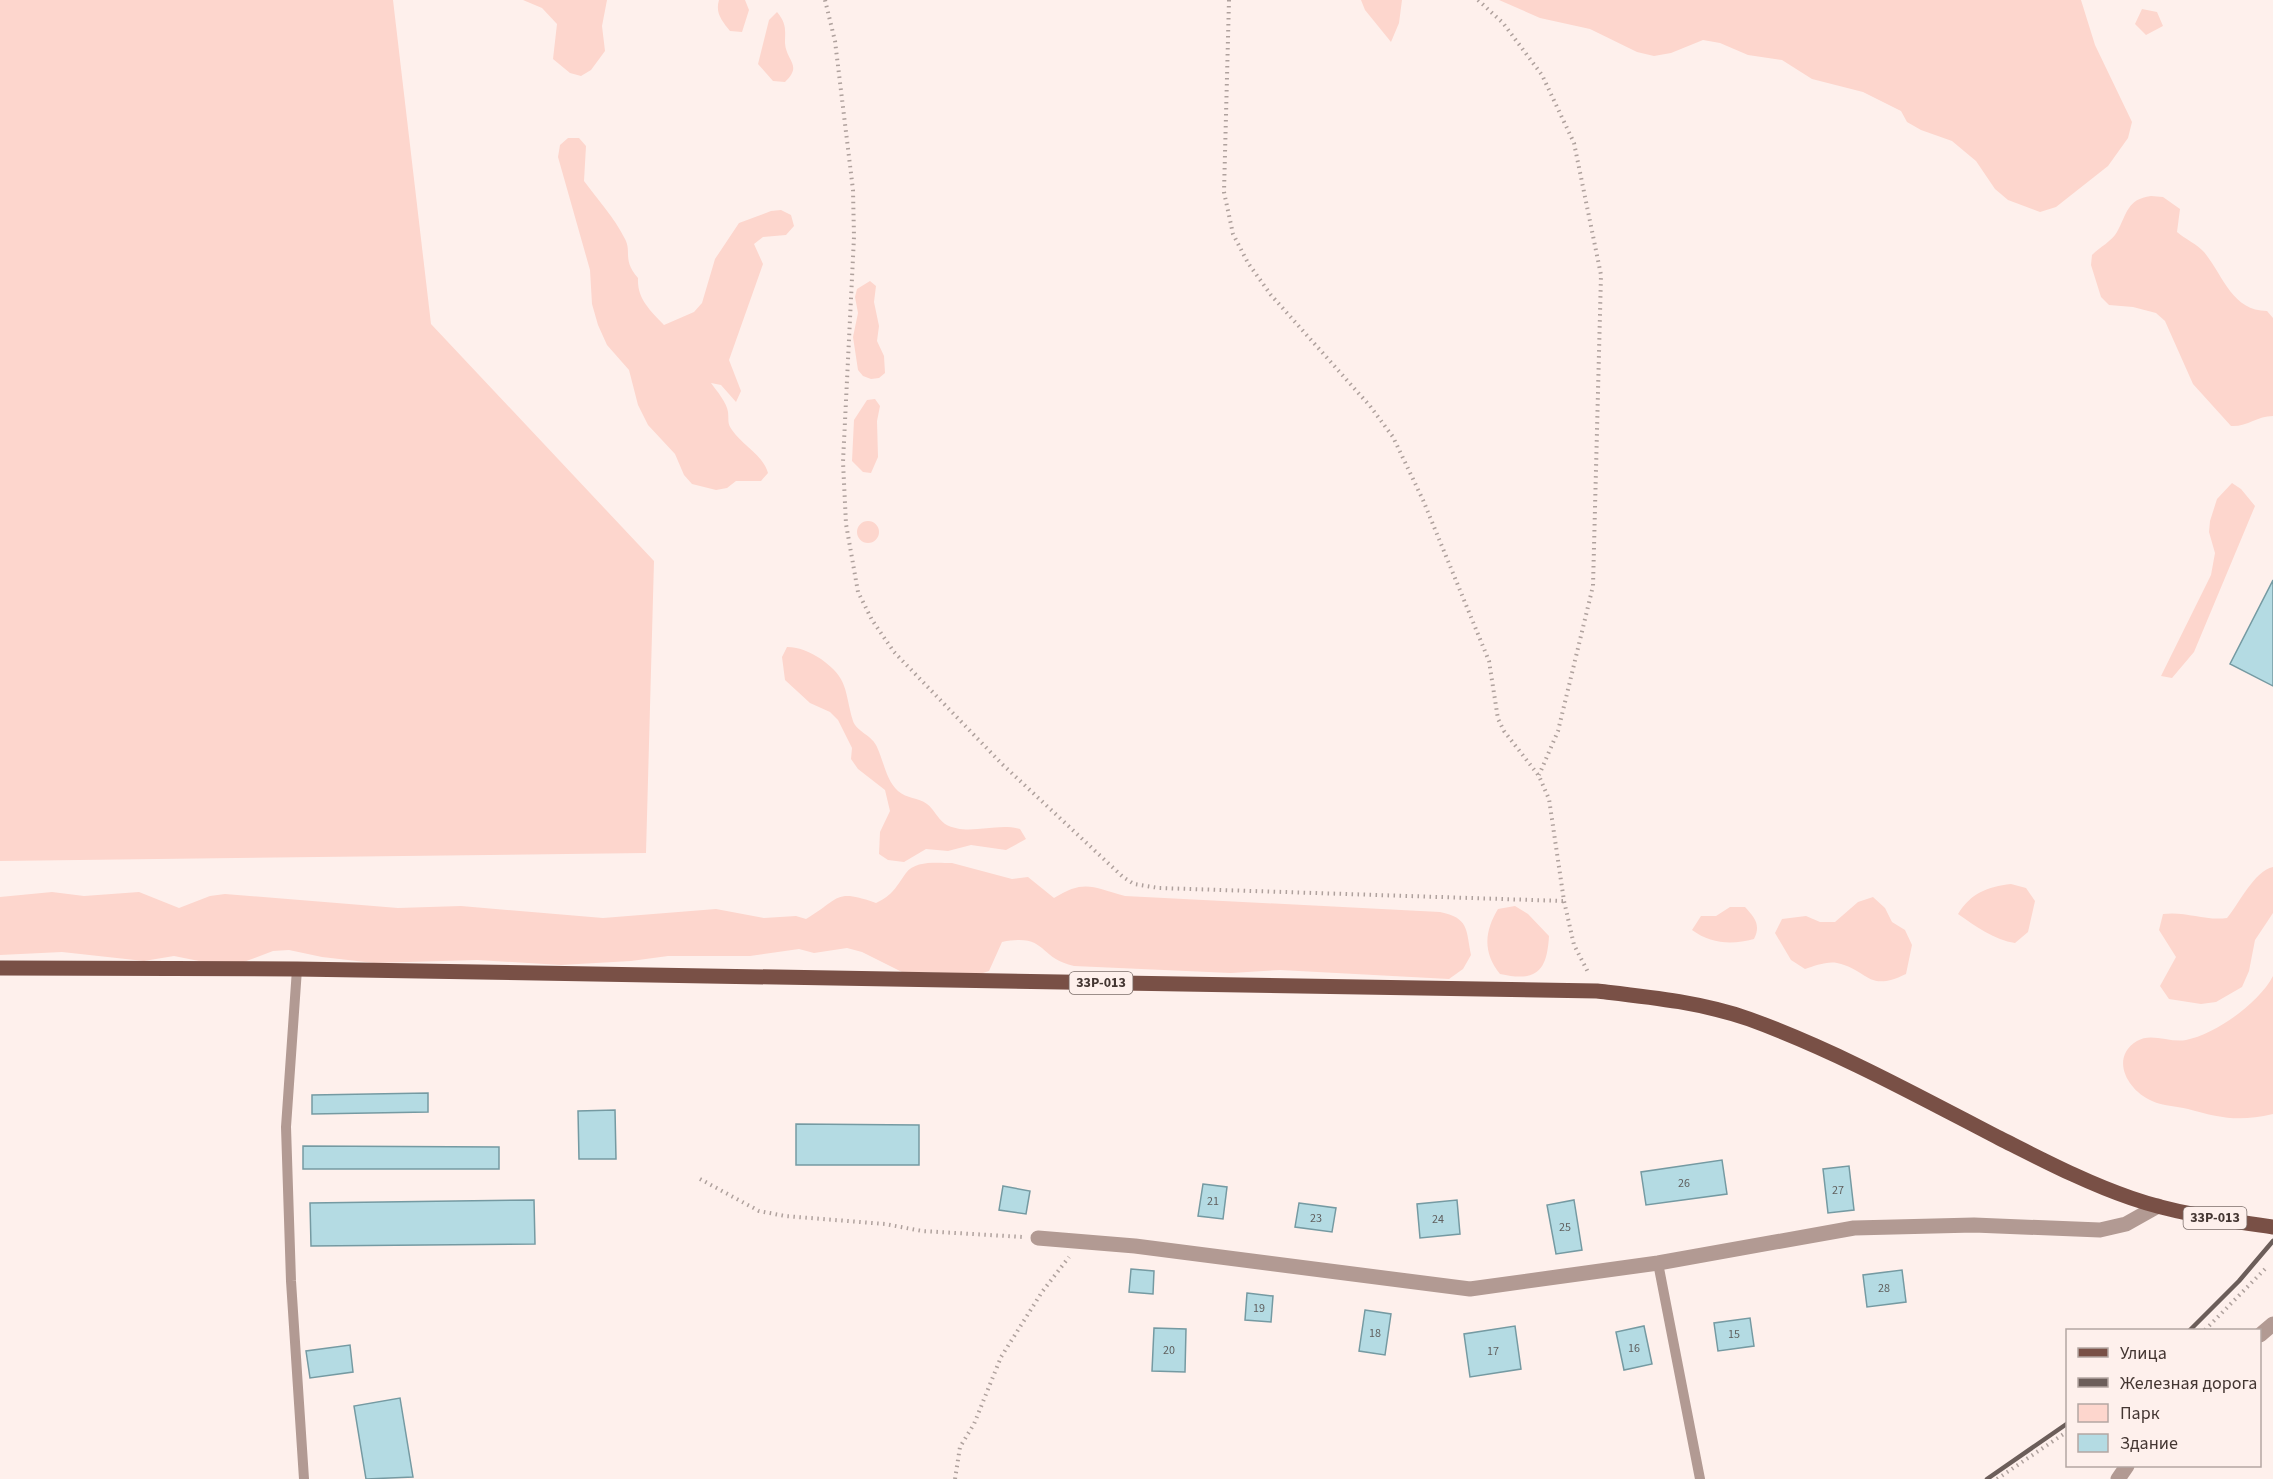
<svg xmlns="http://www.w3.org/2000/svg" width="2273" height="1479" font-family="'Source Sans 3',sans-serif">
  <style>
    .green { fill: #fdd6cd }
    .building { fill: #b4dbe3; stroke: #759aa2; stroke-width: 1.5 }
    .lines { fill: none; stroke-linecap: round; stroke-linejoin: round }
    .path { stroke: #afa19d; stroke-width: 4; stroke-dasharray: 1.5 4.5; stroke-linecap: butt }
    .lane { stroke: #b29a93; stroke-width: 10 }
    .street { stroke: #b29a93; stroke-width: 15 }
    .primary { stroke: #795046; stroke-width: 15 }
    .rail { stroke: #6c5e5a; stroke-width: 4.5 }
    .labels { text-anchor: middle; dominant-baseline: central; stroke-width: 4.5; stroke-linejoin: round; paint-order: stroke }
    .number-label { font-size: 12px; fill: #605f5e }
    .shield { fill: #fef0ec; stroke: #7c6e6a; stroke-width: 1.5 }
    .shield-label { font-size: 14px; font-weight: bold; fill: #443632 }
  </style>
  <rect width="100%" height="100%" fill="#fef0ec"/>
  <path class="green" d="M0,0h393l38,324 223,237 -8,292 -646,8z
    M523,0h84l-5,26 3,25 -14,19 -10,6 -11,-3 -17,-14 4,-35 -15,-16z
    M719,0h26l4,10 -7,22 -12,-1c-8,-10 -15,-18 -11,-31z
    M1361,0h41l-3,23 -8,19 -26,-32z
    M1499,0h582l14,45 37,77 -4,16 -20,28 -52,41 -16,5 -32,-12 -13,-11 -19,-28 -24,-20 -31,-11 -14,-8 -6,-11 -38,-19 -51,-13 -30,-19 -34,-5 -28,-12 -17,-3 -32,13 -17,3 -17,-4 -47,-23 -50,-11z
    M2142,9l15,3 6,14 -17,9 -11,-11z
    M777,12c10,12 8,18 8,31 1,18 18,22 0,39l-12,-1 -15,-17 11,-44z
    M568,138h11l7,8 -2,35c14,19 30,36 41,58 7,13 -3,21 13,39 -1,21 12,32 26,47l30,-13 8,-9 13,-44 24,-36 32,-12 10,-1 10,5 3,11 -8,9 -23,2 -9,7 9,20 -34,96 12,31 -5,11 -15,-17 -10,-2c6,8 16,20 17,29 1,9 -1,11 4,18 11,16 31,25 36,43l-7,8h-25l-9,7 -11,2 -24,-6 -8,-9 -9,-21 -27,-29 -10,-20 -9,-35 -22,-25 -9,-20 -6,-21 -2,-34 -32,-113 2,-12z
    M2151,196l12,1 17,12 -3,23c8,7 20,12 27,20 19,23 28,59 63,59l6,7v98c-16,0 -26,11 -42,10l-38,-42 -28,-63 -9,-8 -23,-6 -24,-2 -8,-8 -10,-32 1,-10c8,-8 20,-14 25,-23 10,-18 10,-33 34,-36z
    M870,281l6,5 -2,16 5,24 -2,15 7,15 1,17 -6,5 -8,1 -8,-3 -5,-6 -5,-33 5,-24 -3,-16 2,-8z
    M875,399l5,7 -3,15 1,36 -7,16 -8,-1 -11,-11 2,-41 13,-20z
    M2232,483l9,6 14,17 -61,146 -22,26 -11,-2 50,-101 4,-22 -6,-21 1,-11 7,-22z
    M857 532a11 11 0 1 1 22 0a11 11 0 1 1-22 0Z
    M787,647c13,0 23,5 34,12 28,20 23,31 32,62 3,10 20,15 24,26 7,15 9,33 21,44 9,8 20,6 29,13 7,5 10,14 18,20 23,13 50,-2 75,5l6,10 -20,11 -35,-5 -23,6 -22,-2 -22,13 -16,-2 -9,-6 1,-22 10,-21 -5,-21 -27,-21 -7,-10 1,-11 -14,-28 -8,-8 -20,-9 -25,-23 -3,-23z
    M952,863l60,16 16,-2 26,21c30,-19 39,-11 71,-2l315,16c29,6 26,17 31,43l-8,14 -14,10 -169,-9 -49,3 -157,-7c-37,-8 -26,-33 -72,-24l-13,29c-28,11 -55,-4 -83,3l-44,-22 -15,-4 -33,5 -15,-4 -49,7h-82l-37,5 -70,4 -84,-5 -103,3 -52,-6 -33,-7 -16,1 -32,12h-32l-35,-7 -30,5 -82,-9 -62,3v-58l52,-5 32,4 55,-4 40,16 31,-12 15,-2 173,14 63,-2 142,12 113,-9 48,9 32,-2 10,3c34,-20 28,-31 70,-16 17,-8 20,-16 30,-30 9,-13 32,-10 46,-10z
    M2273,867v46l-18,27 -6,31 -7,16 -26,15 -15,2 -32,-5 -9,-13 16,-29 -17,-27 4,-16c23,-3 42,7 64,4 12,-14 27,-47 46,-51z
    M2011,884l15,4 9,13 -7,31 -13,11c-20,-3 -40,-17 -57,-29 13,-21 29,-27 53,-30z
    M1873,897l12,11 7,14 13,8 7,15 -6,29c-39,19 -37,-4 -69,-11 -10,-2 -23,3 -32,6l-14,-9 -16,-27 7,-14 24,-3 14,6h15l23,-20z
    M1515,906l13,8 21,22c-2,36 -13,46 -49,38 -17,-21 -16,-42 -2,-65z
    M1730,907h15c10,11 16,18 9,32 -22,6 -43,5 -62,-9l9,-14h15z
    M2273,976v138c-34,8 -53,4 -85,-5 -12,-3 -25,-3 -36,-8 -24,-10 -43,-43 -15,-60 14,-9 33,2 49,-1 30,-6 73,-37 87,-64z"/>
  <path class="building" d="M2273,580v106l-43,-22z
    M428,1093v19l-116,2v-19z
    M615,1110l1,49h-37l-1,-48z
    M796,1124l123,1v40h-123z
    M303,1146l196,1v22h-196z
    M1722,1160l5,34 -81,11 -5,-33z
    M1849,1166l5,44 -26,3 -5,-44z
    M1203,1184l24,3 -4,32 -25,-3z
    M1003,1186l27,5 -4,23 -27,-4z
    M534,1200l1,44 -224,2 -1,-43z
    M1457,1200l3,34 -40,4 -3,-34z
    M1574,1200l8,50 -26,4 -9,-49z
    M1299,1203l37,5 -4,24 -37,-5z
    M1131,1269l23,2 -1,23 -24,-2z
    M1902,1270l4,32 -39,5 -4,-32z
    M1247,1293l26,3 -2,26 -26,-2z
    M1365,1310l26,4 -6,41 -26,-4z
    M1750,1318l4,28 -36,5 -4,-28z
    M1515,1326l6,43 -51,8 -6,-43z
    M1644,1326l8,38 -28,6 -8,-38z
    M1154,1328l32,1 -1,43 -33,-1z
    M350,1345l3,27 -43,6 -4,-27z
    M400,1398l13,79 -47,2 -12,-73z"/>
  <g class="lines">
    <path class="path" d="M825,0l10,41 18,149 1,47 -11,225 3,62 12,68 14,28 22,32 108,112 121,113 11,7 25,4 405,13
      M1229,0l-5,192 9,42 15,29 23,32 99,111 23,31 30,63 66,161 9,58 6,12 35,45 10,23 15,102 10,44 15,29
      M1478,0l25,23 39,52 32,68 27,132 -8,311 -35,145 -19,44
      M700,1179l59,32 26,5 100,8 37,7 101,6
      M2205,1330l62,-63
      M955,1479l5,-32 14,-23 27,-67 41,-65 27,-35
      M1997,1479l71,-48"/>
    <path class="lane" d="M297,969l-11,158 5,154 13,198
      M1658,1263l42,216"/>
    <path class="street" d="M1038,1238l97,8 335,43 188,-26 196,-35 120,-3 126,5 26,-6 32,-18
      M2260,1335l13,-11
      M2118,1479l9,-13"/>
    <path class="primary" d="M0,968l297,1 1300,22c52,6 103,11 152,28 88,32 171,78 254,121 42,21 84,43 128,58 46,16 94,22 142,29"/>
    <path class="rail" d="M2190,1330l49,-49 34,-40
      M1987,1479l81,-56"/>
  </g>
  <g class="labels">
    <g class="number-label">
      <text x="1684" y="1183">26</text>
      <text x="1838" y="1190">27</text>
      <text x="1213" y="1201">21</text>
      <text x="1316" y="1218">23</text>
      <text x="1438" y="1219">24</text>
      <text x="1565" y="1227">25</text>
      <text x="1884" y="1288">28</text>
      <text x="1259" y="1308">19</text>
      <text x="1375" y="1333">18</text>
      <text x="1734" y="1334">15</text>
      <text x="1634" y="1348">16</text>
      <text x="1169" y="1350">20</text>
      <text x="1493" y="1351">17</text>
    </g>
    <g class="shield">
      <rect x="1069.5" y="972" width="63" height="22" rx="4.5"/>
      <rect x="2183.5" y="1207" width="63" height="22" rx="4.5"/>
    </g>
    <g class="shield-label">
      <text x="1101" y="983">33Р-013</text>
      <text x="2215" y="1218">33Р-013</text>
    </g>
  </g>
  <rect x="2066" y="1329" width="195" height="138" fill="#fef0ec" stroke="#b4a6a2" stroke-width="1.5"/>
  <rect x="2078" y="1348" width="30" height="9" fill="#795046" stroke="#b4a6a2" stroke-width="1.5"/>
  <text x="2120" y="1359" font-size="18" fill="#443632">Улица</text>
  <rect x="2078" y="1378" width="30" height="9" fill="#6c5e5a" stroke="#b4a6a2" stroke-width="1.5"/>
  <text x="2120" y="1389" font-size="18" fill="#443632">Железная дорога</text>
  <rect x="2078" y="1404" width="30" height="18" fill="#fdd6cd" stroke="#b4a6a2" stroke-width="1.5"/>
  <text x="2120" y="1419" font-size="18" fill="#443632">Парк</text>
  <rect x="2078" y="1434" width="30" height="18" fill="#b4dbe3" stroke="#b4a6a2" stroke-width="1.5"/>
  <text x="2120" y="1449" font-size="18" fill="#443632">Здание</text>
</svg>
